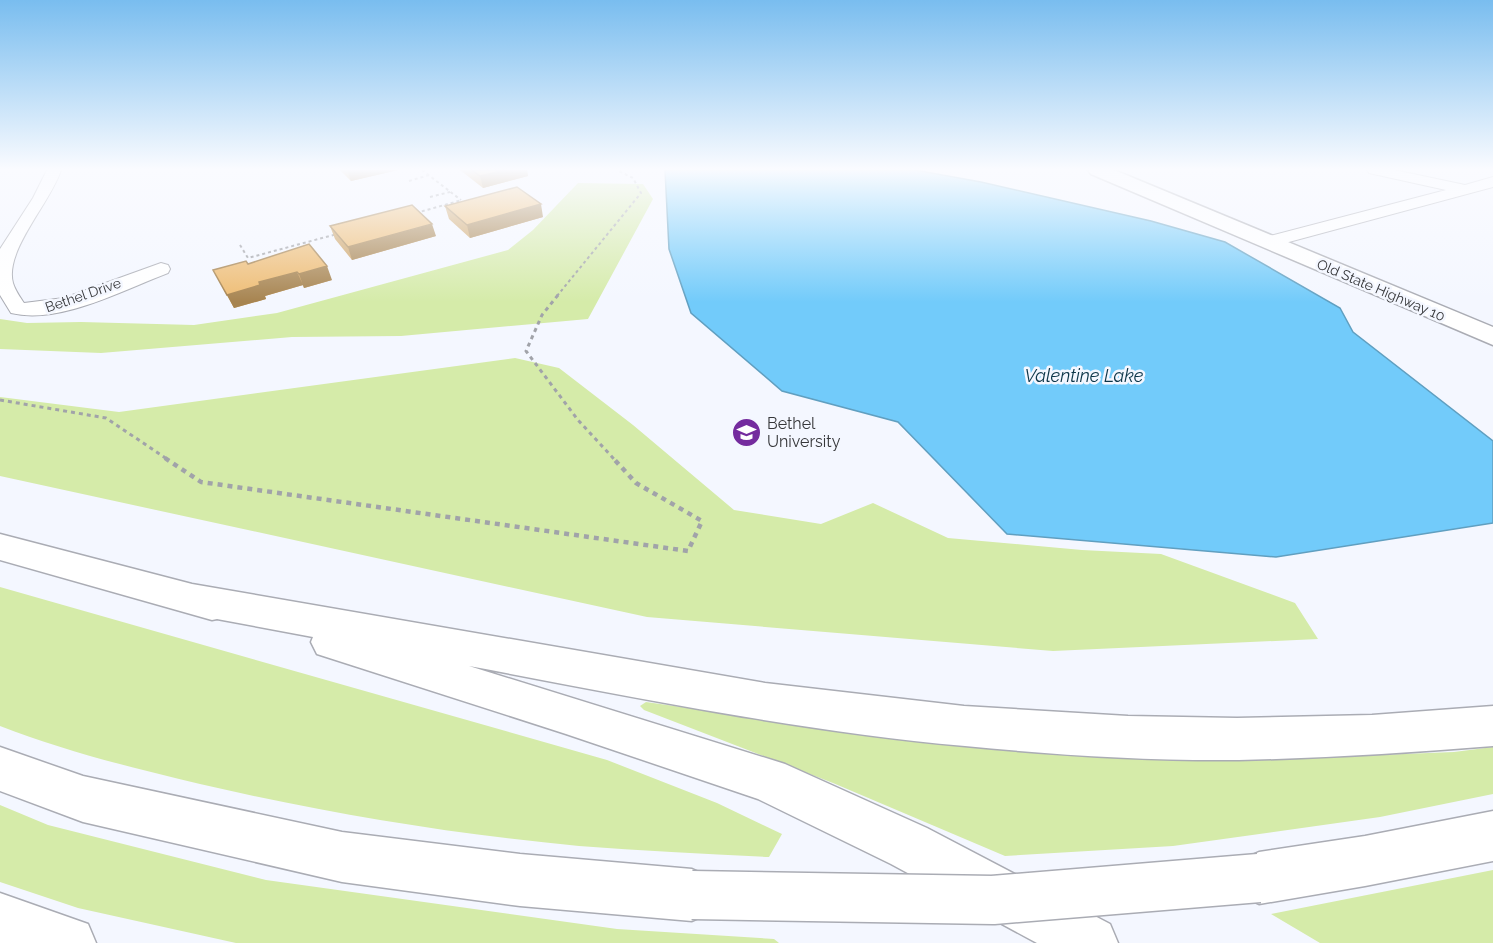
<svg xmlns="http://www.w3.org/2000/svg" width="1493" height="943" font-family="Raleway,sans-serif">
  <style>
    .green { fill: #d5eba9 }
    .water { fill: #72cbfa; stroke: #609fc0; stroke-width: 1.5 }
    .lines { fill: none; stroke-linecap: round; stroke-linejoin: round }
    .street-casing { stroke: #aaacb4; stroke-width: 2 }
    .secondary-casing { stroke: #aaacb4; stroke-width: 3 }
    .highway-casing { stroke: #aaacb4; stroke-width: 3 }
    .path-far2 { stroke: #a1a3a9; stroke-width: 2; stroke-dasharray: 3 3; stroke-linecap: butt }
    .path-far1 { stroke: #a1a3a9; stroke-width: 3; stroke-dasharray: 4 4; stroke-linecap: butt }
    .path { stroke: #a1a3a9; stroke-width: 4.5; stroke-dasharray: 5 5; stroke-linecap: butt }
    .street { fill: #fff; fill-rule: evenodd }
    .secondary { fill: #fff; fill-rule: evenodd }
    .highway { fill: #fff; fill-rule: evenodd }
    .highway-bridge-casing { stroke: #aaacb4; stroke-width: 51; stroke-linecap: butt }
    .highway-bridge { stroke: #fff; stroke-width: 48 }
    .wall { fill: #cda263 }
    .shaded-wall { fill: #a78450 }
    .building { fill: #eebc73; stroke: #a78450; stroke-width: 1.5 }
    .labels { text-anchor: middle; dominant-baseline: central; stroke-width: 5; stroke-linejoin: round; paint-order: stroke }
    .far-street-label { font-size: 14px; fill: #36373a; stroke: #f4f7ff }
    .poi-label { font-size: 16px; fill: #36373a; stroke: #f4f7ff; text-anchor: start }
    .water-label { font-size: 18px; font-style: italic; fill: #0d3649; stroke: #f4f7ff }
  </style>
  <rect width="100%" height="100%" fill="#f4f7ff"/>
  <path class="green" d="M578,183l65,1 10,15 -65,120 -187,17 -109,1 -191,16 -101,-4v-30l27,4 54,-1 113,3 83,-12 231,-63 25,-20z
    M515,358l44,10 74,57 101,85 87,14 52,-21 75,35 134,12 79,4 134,49 23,36 -265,12 -406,-34 -647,-141v-79l119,15z
    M0,587l607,173 110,43 65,31 -13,23c-63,-3 -127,-6 -190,-11 -127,-12 -254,-33 -379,-62 -67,-16 -136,-33 -200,-58z
    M646,702l297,42 183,13 176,1 152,-6 39,-5v47l-113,23 -207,29 -168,10 -172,-73 -189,-73 -4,-4z
    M0,805l48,20 218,55 351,49 157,10 5,4h-543l-158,-35 -78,-26z
    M1493,870v73h-173l-49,-29z"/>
  <path class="water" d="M665,170h250l66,12 170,39 74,21 115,66 13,24 140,109v82l-217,34 -269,-23 -109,-112 -116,-31 -91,-78 -22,-64z"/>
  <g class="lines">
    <defs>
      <path id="street" d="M47,170h14c-10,32 -57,81 -48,113 2,7 7,14 11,20l40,-5 97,-35 7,2 2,4 -2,4c-45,17 -109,52 -157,40l-11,-18v-46l33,-51z
        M1367,170h27l71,15 28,-8v10l-219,59h-12l-3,-4 3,-4 184,-48 -77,-17z"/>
      <path id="secondary" d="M1088,170h26l379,157v18l-402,-171z"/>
      <path id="highway" d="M0,534l192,50 573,99 199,23 164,10 109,2 135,-3 121,-9v40c-85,7 -169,12 -254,14 -91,1 -183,-5 -274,-14 -167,-15 -331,-49 -496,-80l316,98 142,64 183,96 8,19h-81l-146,-79 -133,-65 -192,-65 -249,-80 -6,-12 2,-5 -96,-18 -5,1 -212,-60z
        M0,747l83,29 259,56 178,22 172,15 18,8 8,18 -8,18 -18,8 -172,-15 -178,-24 -259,-60 -83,-31z
        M1493,811v50l-128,25 -106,18 -18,-8 -8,-18 8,-18 18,-8 106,-16z
        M0,893l88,31 8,19h-96z"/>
    </defs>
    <use href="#street" class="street-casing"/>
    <use href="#secondary" class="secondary-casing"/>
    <use href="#highway" class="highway-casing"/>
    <path class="path-far2" d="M422,170l39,30
      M409,181l20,-6
      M430,197l20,-5
      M416,213l46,-13
      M240,245l8,13 89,-24
      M557,296l84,-103 -8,-15 -16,-8"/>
    <path class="path-far1" d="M558,295l-16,20 -16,36 52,69 36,39
      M0,400l106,18 61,41"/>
    <path class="path" d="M165,458l36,24 487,69 14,-30 -66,-38 -23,-25"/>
    <use href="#street" class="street"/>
    <use href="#secondary" class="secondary"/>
    <use href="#highway" class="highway"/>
    <defs>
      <path id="highway-bridge" d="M692,895l301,5 266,-22"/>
    </defs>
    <use href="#highway-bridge" class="highway-bridge-casing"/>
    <use href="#highway-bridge" class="highway-bridge"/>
  </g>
  <path class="wall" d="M340,170h58l-47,11z
    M460,170h67l1,6 -45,12z
    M445,206l98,11 -73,21 -21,-19z
    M330,226l106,10 -84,24 -17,-21z
    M248,264l84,16 -28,8 -1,-3 -38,11 1,3 -32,9 -21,-38z"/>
  <path class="shaded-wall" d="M347,170h51l-47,11z
    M505,170h22l1,6 -45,12 -3,-12z
    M541,204l2,13 -73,21 -3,-13z
    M432,224l4,12 -84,24 -4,-13z
    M327,266l5,14 -28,8 -5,-14z
    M297,272l6,13 -38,11 1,3 -32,9 -7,-13 32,-13z"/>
  <path class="building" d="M472,170h33l-25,6z
    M517,187l24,17 -74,21 -22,-19z
    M412,205l20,19 -84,23 -18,-21z
    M309,244l18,22 -28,8 -2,-2 -38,10 1,3 -33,10 -14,-25 33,-9 2,3z"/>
  <linearGradient id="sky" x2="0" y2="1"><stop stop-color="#79bdef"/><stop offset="0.56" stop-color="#fafbff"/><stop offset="1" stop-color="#fafbff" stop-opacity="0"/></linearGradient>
  <rect width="1493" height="302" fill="url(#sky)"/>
  <defs>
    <symbol id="university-disc" viewBox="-11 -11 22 22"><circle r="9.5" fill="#742b9e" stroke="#f4f7ff"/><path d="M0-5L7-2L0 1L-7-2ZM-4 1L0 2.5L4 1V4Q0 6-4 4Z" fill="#fff"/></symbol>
  </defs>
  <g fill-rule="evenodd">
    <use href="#university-disc" x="730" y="416" width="33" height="33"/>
  </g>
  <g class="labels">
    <g class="far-street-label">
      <text transform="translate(1381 290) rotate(23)">Old State Highway 10</text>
      <text transform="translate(83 295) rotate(-19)">Bethel Drive</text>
    </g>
    <g class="poi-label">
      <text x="767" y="423">Bethel<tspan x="767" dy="18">University</tspan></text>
    </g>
    <g class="water-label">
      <text x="1084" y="375">Valentine Lake</text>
    </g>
  </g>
</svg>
